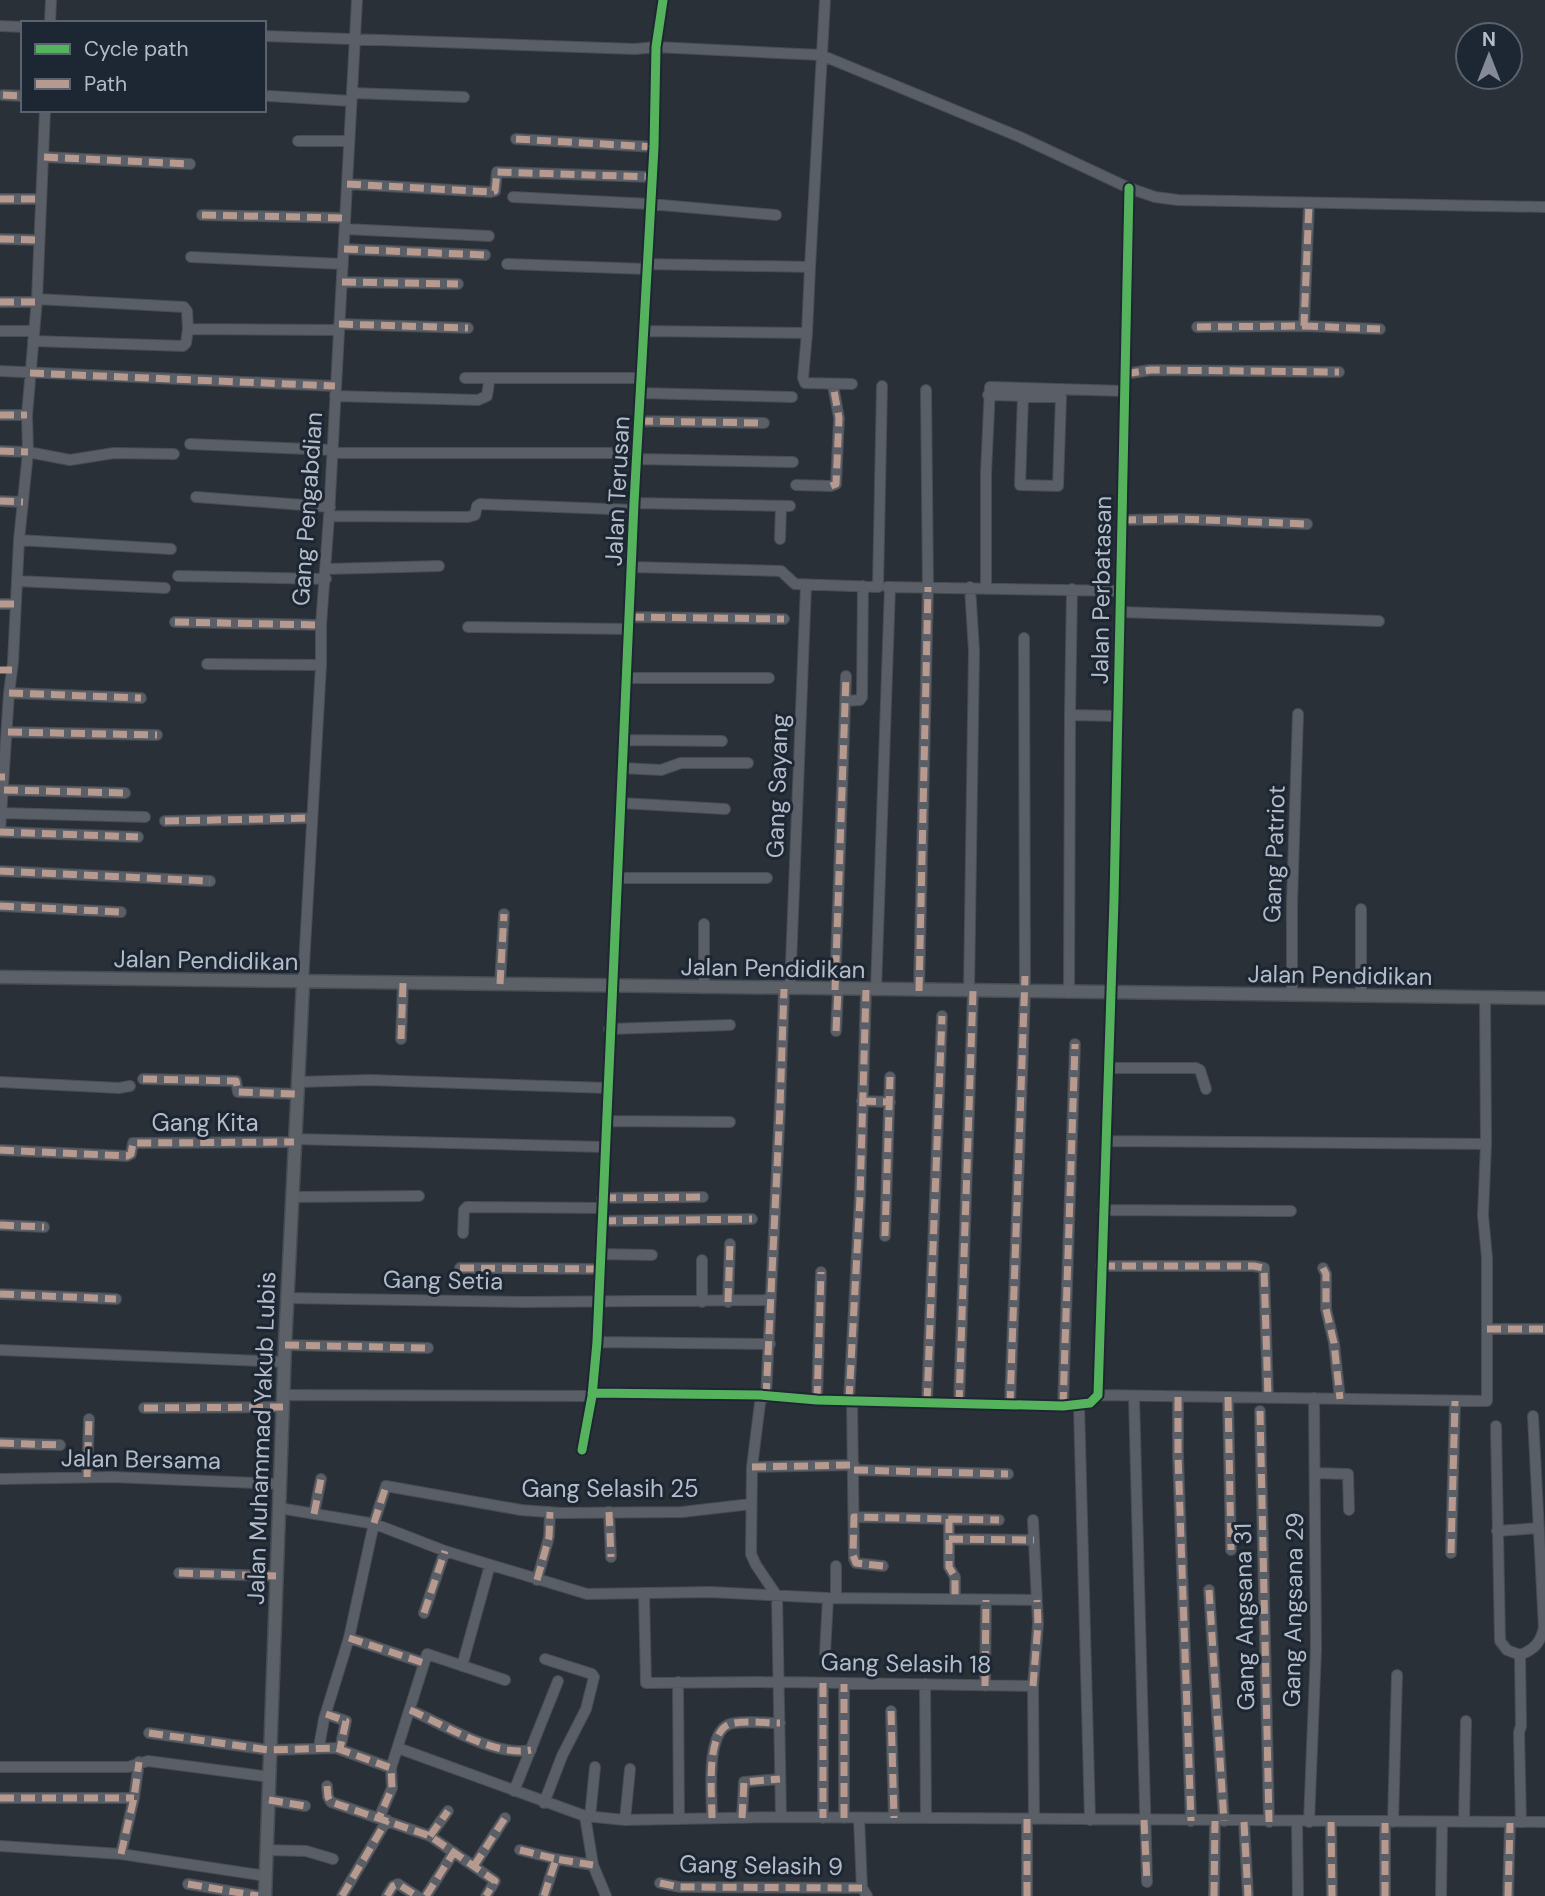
<svg xmlns="http://www.w3.org/2000/svg" width="1545" height="1896" font-family="'DM Sans',sans-serif">
  <style>
    .lines { fill: none; stroke-linecap: round; stroke-linejoin: round }
    .minor-casing { stroke: #484c53; stroke-width: 12 }
    .major-casing { stroke: #484c55; stroke-width: 15 }
    .minor { stroke: #5a5e66; stroke-width: 10 }
    .major { stroke: #5c6168; stroke-width: 12 }
    .quiet { stroke: #b69a8f; stroke-width: 7; stroke-dasharray: 14 7; stroke-linecap: butt }
    .cycleway-casing { stroke: #1d2633; stroke-width: 13 }
    .cycleway { stroke: #56b35d; stroke-width: 9 }
    .labels { text-anchor: middle; dominant-baseline: central; stroke-width: 6; stroke-linejoin: round; paint-order: stroke }
    .street-label { font-size: 24px; fill: #b4bcc9; stroke: #1d2633 }
  </style>
  <rect width="100%" height="100%" fill="#2a3038"/>
  <g class="lines">
    <defs>
      <path id="minor" d="M50,23l1,-23
        M0,26l23,1
        M264,36l371,13 21,-2 165,8 199,82 109,51 26,9 23,3 367,7
        M352,93l112,4
        M3,95l20,1
        M269,96l82,5
        M516,139l138,8
        M298,141h51
        M44,157l146,7
        M347,184l144,8 4,-1 2,-19 155,5
        M513,197l137,7 126,11
        M0,199h41
        M202,215l143,3
        M345,229l144,7
        M0,239l39,1
        M344,249l141,6
        M191,257l152,7
        M507,264l139,5
        M646,264l164,3 -3,66
        M810,267l15,-267
        M342,282l116,2
        M37,299l147,8 3,4 1,18 150,1
        M0,302h36
        M339,324l129,4
        M1304,326l76,3
        M1197,327l107,-1 5,-123
        M0,331h34
        M644,331l163,2 -4,45 2,5 47,1
        M33,341l150,5 3,-3 2,-14
        M0,371l335,15
        M1125,374l25,-4 189,2
        M465,378h177
        M641,393l151,4
        M988,395l73,2 -3,89 -38,-1 3,-89
        M335,396l143,4 9,-4 2,-14 2,-3
        M0,415h27
        M639,421l125,2
        M190,444l142,6
        M0,451l28,1 42,8 44,-7 60,1
        M332,453h305
        M637,459l156,3
        M796,485l35,1 5,-2 3,-66 -6,-33
        M196,497l134,10
        M0,501l23,1
        M634,503l156,3
        M329,516l139,1 7,-2 2,-9 3,-2 154,6
        M1122,520l58,-1 127,5
        M780,539l1,-33
        M19,540l152,9
        M632,567l149,4 14,13 83,3 4,-201
        M326,569l113,-3
        M178,576l148,3
        M17,581l148,7
        M887,587l234,4
        M986,588v-115l4,-86 135,4
        M1072,589l-2,126 48,1
        M0,604h16
        M1120,612l259,9
        M630,617l154,2
        M175,622l146,3
        M468,627l161,2
        M207,664l114,1
        M627,678h142
        M9,693l132,5
        M845,701l15,-1 2,-3 1,-111
        M8,732l149,3
        M623,740l99,1
        M622,768l39,2 20,-7h67
        M4,790l121,3
        M621,803l104,6
        M2,813l143,4
        M165,821l146,-3
        M0,831l9,-138 4,-31 6,-122 9,-88 -1,-37 10,-116 8,-189
        M0,832l138,5
        M0,871l210,10
        M617,878h150
        M0,906l121,6
        M704,924v64
        M303,983l18,-318v-40l8,-109 28,-516
        M500,984l4,-70
        M790,989l16,-404
        M835,990l11,-314
        M876,990l14,-403
        M919,991l9,-404 -2,-197
        M969,991l5,-340 -4,-64
        M1069,993l1,-278
        M1292,995v-92l6,-189
        M1361,996v-87
        M609,1029l121,-4
        M836,1031l2,-41
        M401,1039l2,-56
        M1109,1068h87l4,2 6,19
        M143,1079l93,2 2,11 58,2
        M0,1082l119,6 11,-2
        M297,1082l73,-2 238,8
        M862,1101l28,1
        M606,1121l124,1
        M295,1139l309,8
        M1106,1141l380,3
        M0,1150l127,6 4,-2 2,-11 161,-1
        M292,1197l127,-1
        M602,1198l101,-1
        M1103,1210l188,1
        M602,1221l150,-2
        M0,1225l44,2
        M463,1233l1,-23 3,-3 135,1
        M885,1236l5,-159
        M600,1254l52,1
        M1101,1266h153l10,2 4,130
        M460,1268l139,1
        M1323,1268l3,6v35l8,34 6,56
        M0,1294l116,5
        M287,1298l237,4 247,-2
        M702,1302v-42
        M728,1302l2,-58
        M1487,1329h58
        M597,1342l173,2
        M285,1345l143,3
        M0,1350l284,12
        M592,1393l168,2 57,5 246,6 27,-3 8,-8 16,-496 15,-711
        M283,1395l309,1
        M761,1395l-9,72 -1,87 5,11 21,31 4,221
        M1098,1395l389,6v-143l-4,-43 3,-71 -1,-146
        M766,1397l14,-290 4,-118
        M1134,1397l13,485
        M1178,1397v59l13,365
        M1228,1397l3,153
        M817,1400l4,-128
        M849,1400l11,-203 6,-207
        M852,1400l2,159 2,4 27,3
        M927,1402l15,-386
        M959,1404l14,-413
        M1010,1405l15,-413 -1,-354
        M1063,1406l12,-362
        M1079,1406l11,414
        M144,1408l139,-1
        M1260,1411l9,411
        M1496,1426l4,215 7,9 13,5 1,71 -2,6 2,90
        M0,1443l60,2
        M582,1450l10,-54 5,-54 37,-839 20,-356 2,-100 7,-47
        M752,1467l102,-2
        M854,1470l154,4
        M1315,1473l33,1 1,36
        M87,1477l2,-58
        M0,1479l113,-2 167,7
        M279,1508l96,16 70,27 142,43 123,-2 118,6 209,2
        M609,1512l2,45
        M314,1514l7,-35
        M854,1517l145,3
        M949,1519v48l6,10v22
        M1033,1520l5,104 -5,62 1,133
        M1497,1531l42,-3
        M949,1539l85,1
        M1451,1553l4,-152
        M836,1566v32
        M179,1573l97,3
        M537,1580l12,-43 1,-25
        M1209,1590l15,231
        M644,1594l2,89 133,-1 254,4
        M424,1613l21,-62
        M349,1638l75,25
        M825,1653l3,-55
        M1520,1655c15,-6 20,-12 24,-27l-11,-212
        M462,1666l28,-101
        M678,1682l1,136
        M823,1683v135
        M925,1684l1,134
        M985,1686l1,-86
        M410,1710c35,15 84,47 121,40
        M891,1711l3,107
        M326,1714l20,7 -6,28
        M149,1733l120,17 67,-2 55,20
        M319,1747l5,-28 25,-81 25,-115 12,-37 135,24 40,3 121,-1 69,-8
        M398,1748l187,68
        M0,1767h128l20,-6 122,16
        M327,1786l1,11 3,5 99,34 65,45 -9,15
        M514,1791l44,-110
        M0,1798h134
        M269,1800l36,6
        M544,1803l18,-47 24,-47 8,-32 -2,-3 -47,-15
        M590,1817l5,-50
        M379,1818l13,-30 -1,-20 36,-114 78,26
        M712,1818c0,-21 -7,-86 18,-94 14,-4 34,-1 50,-1
        M742,1818l2,-36 36,-3
        M844,1818v-134
        M859,1818l3,70 5,8
        M625,1820l5,-51
        M1244,1822l4,74
        M1297,1822l1,74
        M1309,1822l7,-173 -2,-251
        M1331,1822l1,74
        M1393,1822l4,-147
        M1464,1822l2,-101
        M430,1836l18,-25
        M0,1846l121,8 145,22
        M267,1850l39,1 27,8
        M520,1850l36,9
        M121,1854l13,-56 5,-36
        M474,1866l31,-48
        M660,1883l19,4 183,1
        M188,1884l70,12
        M342,1896l45,-76
        M387,1896l6,-10 5,-2 19,12
        M426,1896l28,-44
        M544,1896l12,-37 37,6
        M606,1896l-13,-31 -8,-49 40,4 156,-3 764,5
        M1027,1896v-77
        M1214,1896l1,-75
        M1385,1896v-73
        M1441,1896l1,-73
        M1508,1896l2,-73"/>
      <path id="major" d="M0,977l1545,21
        M265,1896l20,-551 18,-362"/>
    </defs>
    <use href="#minor" class="minor-casing"/>
    <use href="#major" class="major-casing"/>
    <use href="#minor" class="minor"/>
    <use href="#major" class="major"/>
    <path class="quiet" d="M3,95l20,1
      M516,139l138,8
      M44,157l146,7
      M347,184l144,8 4,-1 2,-19 155,5
      M0,199h41
      M202,215l143,3
      M0,239l39,1
      M344,249l141,6
      M342,282l116,2
      M0,302h36
      M339,324l129,4
      M1304,326l76,3
      M1197,327l107,-1 5,-123
      M30,373l305,13
      M1125,374l25,-4 189,2
      M0,415h27
      M639,421l125,2
      M0,451l28,1
      M831,486l5,-2 3,-66 -6,-33
      M0,501l23,1
      M1122,520l58,-1 127,5
      M0,604h16
      M630,617l154,2
      M175,622l146,3
      M0,670h12
      M9,693l132,5
      M8,732l149,3
      M0,777h5
      M4,790l121,3
      M165,821l146,-3
      M0,832l138,5
      M0,871l210,10
      M0,906l121,6
      M500,984l4,-70
      M835,990l11,-314
      M919,991l9,-404
      M836,1031l2,-41
      M401,1039l2,-56
      M143,1079l93,2 2,11 58,2
      M862,1101l28,1
      M0,1150l127,6 4,-2 2,-11 161,-1
      M602,1198l101,-1
      M602,1221l150,-2
      M0,1225l44,2
      M885,1236l5,-159
      M1101,1266h153l10,2 4,130
      M460,1268l139,1
      M1323,1268l3,6v35l8,34 6,56
      M0,1294l116,5
      M728,1302l2,-58
      M1487,1329h58
      M285,1345l143,3
      M766,1397l14,-290 4,-118
      M1178,1397v59l13,365
      M1228,1397l3,153
      M817,1400l4,-128
      M849,1400l11,-203 6,-207
      M927,1402l15,-386
      M959,1404l14,-413
      M1010,1405l15,-429
      M1063,1406l12,-362
      M144,1408l139,-1
      M1260,1411l9,411
      M0,1443l60,2
      M752,1467l102,-2
      M854,1470l154,4
      M87,1477l2,-58
      M609,1512l2,45
      M314,1514l7,-35
      M949,1519v48l6,10v22
      M374,1523l12,-37
      M949,1539l85,1
      M1451,1553l4,-152
      M883,1566l-27,-3 -3,-8 1,-38 145,3
      M179,1573l97,3
      M537,1580l12,-43 1,-25
      M1209,1590l15,231
      M424,1613l21,-62
      M349,1638l75,25
      M823,1683v135
      M985,1686l1,-86
      M1033,1686l5,-62 -1,-24
      M410,1710c35,15 84,47 121,40
      M891,1711l3,107
      M326,1714l20,7 -6,28
      M149,1733l120,17 67,-2 55,20 1,20 -13,30
      M327,1786l1,11 3,5 99,34 65,45 -9,15
      M0,1798h134
      M269,1800l36,6
      M712,1818c0,-21 -7,-86 18,-94 14,-4 34,-1 50,-1
      M742,1818l2,-36 36,-3
      M844,1818v-134
      M1144,1820l3,62
      M1244,1822l4,74
      M1331,1822l1,74
      M430,1836l18,-25
      M520,1850l36,9
      M121,1854l13,-56 5,-36
      M474,1866l31,-48
      M660,1883l19,4 183,1
      M188,1884l70,12
      M342,1896l45,-76
      M387,1896l6,-10 5,-2 19,12
      M426,1896l28,-44
      M544,1896l12,-37 37,6
      M1027,1896v-77
      M1214,1896l1,-75
      M1385,1896v-73
      M1508,1896l2,-73"/>
    <defs>
      <path id="cycleway" d="M592,1393l168,2 57,5 246,6 27,-3 8,-8 16,-496 15,-711
        M582,1450l10,-54 5,-54 37,-839 20,-356 2,-100 7,-47"/>
    </defs>
    <use href="#cycleway" class="cycleway-casing"/>
    <use href="#cycleway" class="cycleway"/>
  </g>
  <g class="labels">
    <g class="street-label">
      <text transform="translate(617 491) rotate(-87)">Jalan Terusan</text>
      <text transform="translate(307 509) rotate(-86)">Gang Pengabdian</text>
      <text transform="translate(1101 590) rotate(-89)">Jalan Perbatasan</text>
      <text transform="translate(777 786) rotate(-88)">Gang Sayang</text>
      <text transform="translate(1274 854) rotate(-88)">Gang Patriot</text>
      <text transform="translate(206 960) rotate(1)">Jalan Pendidikan</text>
      <text transform="translate(773 968) rotate(1)">Jalan Pendidikan</text>
      <text transform="translate(1340 975) rotate(1)">Jalan Pendidikan</text>
      <text x="205" y="1122">Gang Kita</text>
      <text transform="translate(443 1280) rotate(1)">Gang Setia</text>
      <text transform="translate(261 1438) rotate(-88)">Jalan Muhammad Yakub Lubis</text>
      <text transform="translate(141 1459) rotate(1)">Jalan Bersama</text>
      <text x="610" y="1488">Gang Selasih 25</text>
      <text transform="translate(1293 1610) rotate(-89)">Gang Angsana 29</text>
      <text transform="translate(1244 1617) rotate(-91)">Gang Angsana 31</text>
      <text transform="translate(906 1663) rotate(1)">Gang Selasih 18</text>
      <text transform="translate(761 1865) rotate(1)">Gang Selasih 9</text>
    </g>
  </g>
  <rect x="21" y="21" width="245" height="91" fill="#1d2633" stroke="#59626f" stroke-width="2"/>
  <rect x="35" y="44" width="35" height="10" fill="#56b35d" stroke="#59626f" stroke-width="2"/>
  <text x="84" y="56" font-size="21" fill="#b4bcc9">Cycle path</text>
  <rect x="35" y="79" width="35" height="10" fill="#b69a8f" stroke="#59626f" stroke-width="2"/>
  <text x="84" y="91" font-size="21" fill="#b4bcc9">Path</text>
  <g transform="translate(1489 56)"><circle r="33" fill="#1d2633" stroke="#59626f" stroke-width="2"/>
  <path d="M0-5L12 26L0 18L-12 26Z" fill="#848b96"/>
  <text y="-10" font-size="19" font-weight="bold" text-anchor="middle" fill="#b4bcc9">N</text>
  </g>
</svg>
